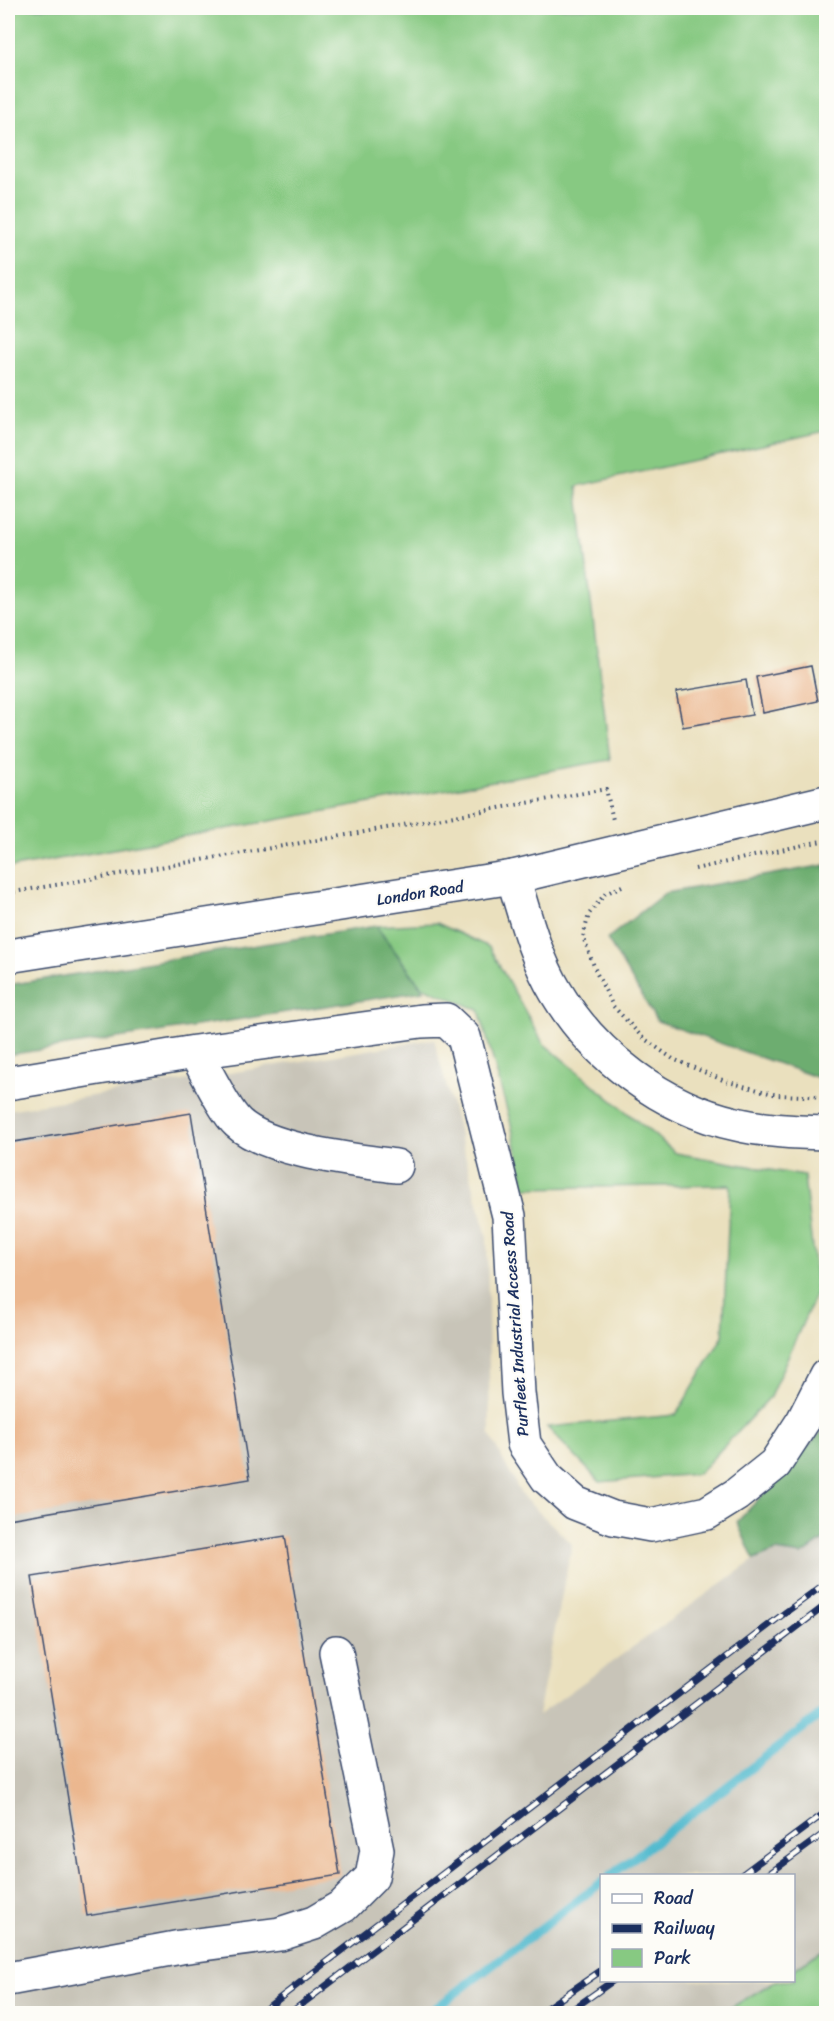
<svg xmlns="http://www.w3.org/2000/svg" width="834" height="2021" font-family="Sriracha,sans-serif">
  <style>
    .industrial { fill: #c8c4b8 }
    .green { fill: #87c982; stroke: #517c70; stroke-width: 1.5 }
    .forest { fill: #6dad70; stroke: #446e67; stroke-width: 1.5 }
    .lines { fill: none; stroke-linecap: round; stroke-linejoin: round }
    .stream { stroke: #50b9ce; stroke-width: 9 }
    .building { fill: #ebb78f }
    .minor-casing { stroke: #3a4a6c; stroke-width: 36 }
    .major-casing { stroke: #3a4a6c; stroke-width: 36 }
    .path { stroke: #3a4a6c; stroke-width: 4; stroke-dasharray: 1.5 4.5; stroke-linecap: butt }
    .minor { stroke: #fff; stroke-width: 33 }
    .major { stroke: #fff; stroke-width: 33 }
    .rail-casing { stroke: #1b2f5e; stroke-width: 7 }
    .rail { stroke: #fdfcf7; stroke-width: 4.5; stroke-dasharray: 14; stroke-linecap: butt }
    .labels { text-anchor: middle; dominant-baseline: central; stroke-width: 4.5; stroke-linejoin: round; paint-order: stroke }
    .street-label { font-size: 16px; fill: #1b2f5e; stroke: #fdfcf7 }
  </style>
  <rect width="100%" height="100%" fill="#fdfcf7"/>
  <filter id="ink" filterUnits="userSpaceOnUse"><feTurbulence type="fractalNoise" baseFrequency=".0167" numOctaves="2"/><feDisplacementMap in="SourceGraphic" scale="12" xChannelSelector="R" yChannelSelector="G"/><feConvolveMatrix kernelMatrix="1 2 1 2 8 2 1 2 1" color-interpolation-filters="sRGB"/></filter>
  <filter id="wash" filterUnits="userSpaceOnUse"><feTurbulence type="fractalNoise" baseFrequency=".008" numOctaves="4" result="noise"/><feDisplacementMap in="SourceGraphic" scale="24" xChannelSelector="R" yChannelSelector="G"/><feGaussianBlur stdDeviation="1.35" result="paint"/><feColorMatrix in="noise" values="0 0 0 0 0 0 0 0 0 0 0 0 0 0 0 0 0 1.4 0 .05"/><feComposite in="paint" operator="in"/></filter>
  <g filter="url(#wash)">
    <rect width="100%" height="100%" fill="#eae0be"/>
    <path class="industrial" d="M434,1039l53,198 3,198 32,61 50,48 -34,171 216,-155 22,-9 26,4 24,-17v410l-32,21v-93h-192v104l173,1 -53,33h-714v-904z"/>
    <path class="green" d="M8,8h818v423l-249,55 33,274 -602,108z
      M437,923l52,24 54,96 133,110 128,23 13,115 -47,106 -72,77 -98,8 -53,-55 129,-12 47,-79 7,-151 -205,3 -14,-64 -32,-114 -58,-24 -45,-60z
      M826,1948v65h-104l53,-32 19,-1v-11z"/>
    <path class="forest" d="M826,865v212h-10l-159,-56 -50,-82 58,-46z
      M376,926l48,65 -416,64v-70z
      M826,1427v111l-24,17 -26,-4 -22,9 -17,-38z"/>
    <g class="lines">
      <path class="stream" d="M610,1876l213,-163 3,1
        M428,2014l174,-132
        M826,2014v-23"/>
    </g>
    <g id="blocks">
      <path class="building" d="M811,666l7,35 -55,12 -7,-36z
        M746,680l6,35 -69,12 -7,-35z
        M191,1113l59,366 -242,40v-376z
        M285,1536l55,339 -253,41 -55,-339z"/>
    </g>
  </g>
  <g filter="url(#ink)">
    <use href="#blocks" fill-opacity="0" stroke="#3a4a6c" stroke-width="1.5"/>
    <g class="lines">
      <defs>
        <path id="minor" d="M513,877c12,39 22,80 43,115 38,64 107,116 180,132 29,7 60,8 90,9
          M195,1052c10,17 29,58 43,71 30,28 116,37 158,43
          M8,1083l187,-31 226,-31 25,-1 18,17 45,179 9,177 6,51 23,34 28,25 38,15 38,7 56,-12 29,-18 39,-31 28,-43 23,-45
          M8,1979l173,-32 99,-13 34,-11 29,-17 29,-29 5,-27 -41,-198"/>
        <path id="major" d="M8,956l505,-79 313,-75"/>
      </defs>
      <use href="#minor" class="minor-casing"/>
      <use href="#major" class="major-casing"/>
      <path class="path" d="M695,869l131,-29
        M622,886l-17,8 -16,20 -6,23 14,37 16,32 29,31 31,22 52,22 52,14 49,2
        M8,893l322,-55 276,-49 7,31"/>
      <use href="#minor" class="minor"/>
      <use href="#major" class="major"/>
      <defs>
        <path id="rail" d="M740,1876l86,-64
          M766,1876l60,-44
          M259,2014l527,-402 40,-29
          M289,2014l537,-409
          M538,2014l64,-44
          M566,2014l48,-34"/>
      </defs>
      <use href="#rail" class="rail-casing"/>
      <use href="#rail" class="rail"/>
    </g>
  </g>
  <g class="labels">
    <g class="street-label">
      <text transform="translate(420 893) rotate(-9)">London Road</text>
      <text transform="translate(515 1324) rotate(-94)">Purfleet Industrial Access Road</text>
    </g>
  </g>
  <rect width="834" height="2021" fill="none" stroke="#fdfcf7" stroke-width="30"/>
  <rect x="600" y="1874" width="195" height="108" fill="#fdfcf7" stroke="#a3aaba" stroke-width="1.5"/>
  <rect x="612" y="1894" width="30" height="9" fill="#ffffff" stroke="#a3aaba" stroke-width="1.5"/>
  <text x="654" y="1904" font-size="18" fill="#1b2f5e">Road</text>
  <rect x="612" y="1924" width="30" height="9" fill="#1b2f5e" stroke="#a3aaba" stroke-width="1.5"/>
  <text x="654" y="1934" font-size="18" fill="#1b2f5e">Railway</text>
  <rect x="612" y="1949" width="30" height="18" fill="#87c982" stroke="#a3aaba" stroke-width="1.5"/>
  <text x="654" y="1964" font-size="18" fill="#1b2f5e">Park</text>
</svg>
